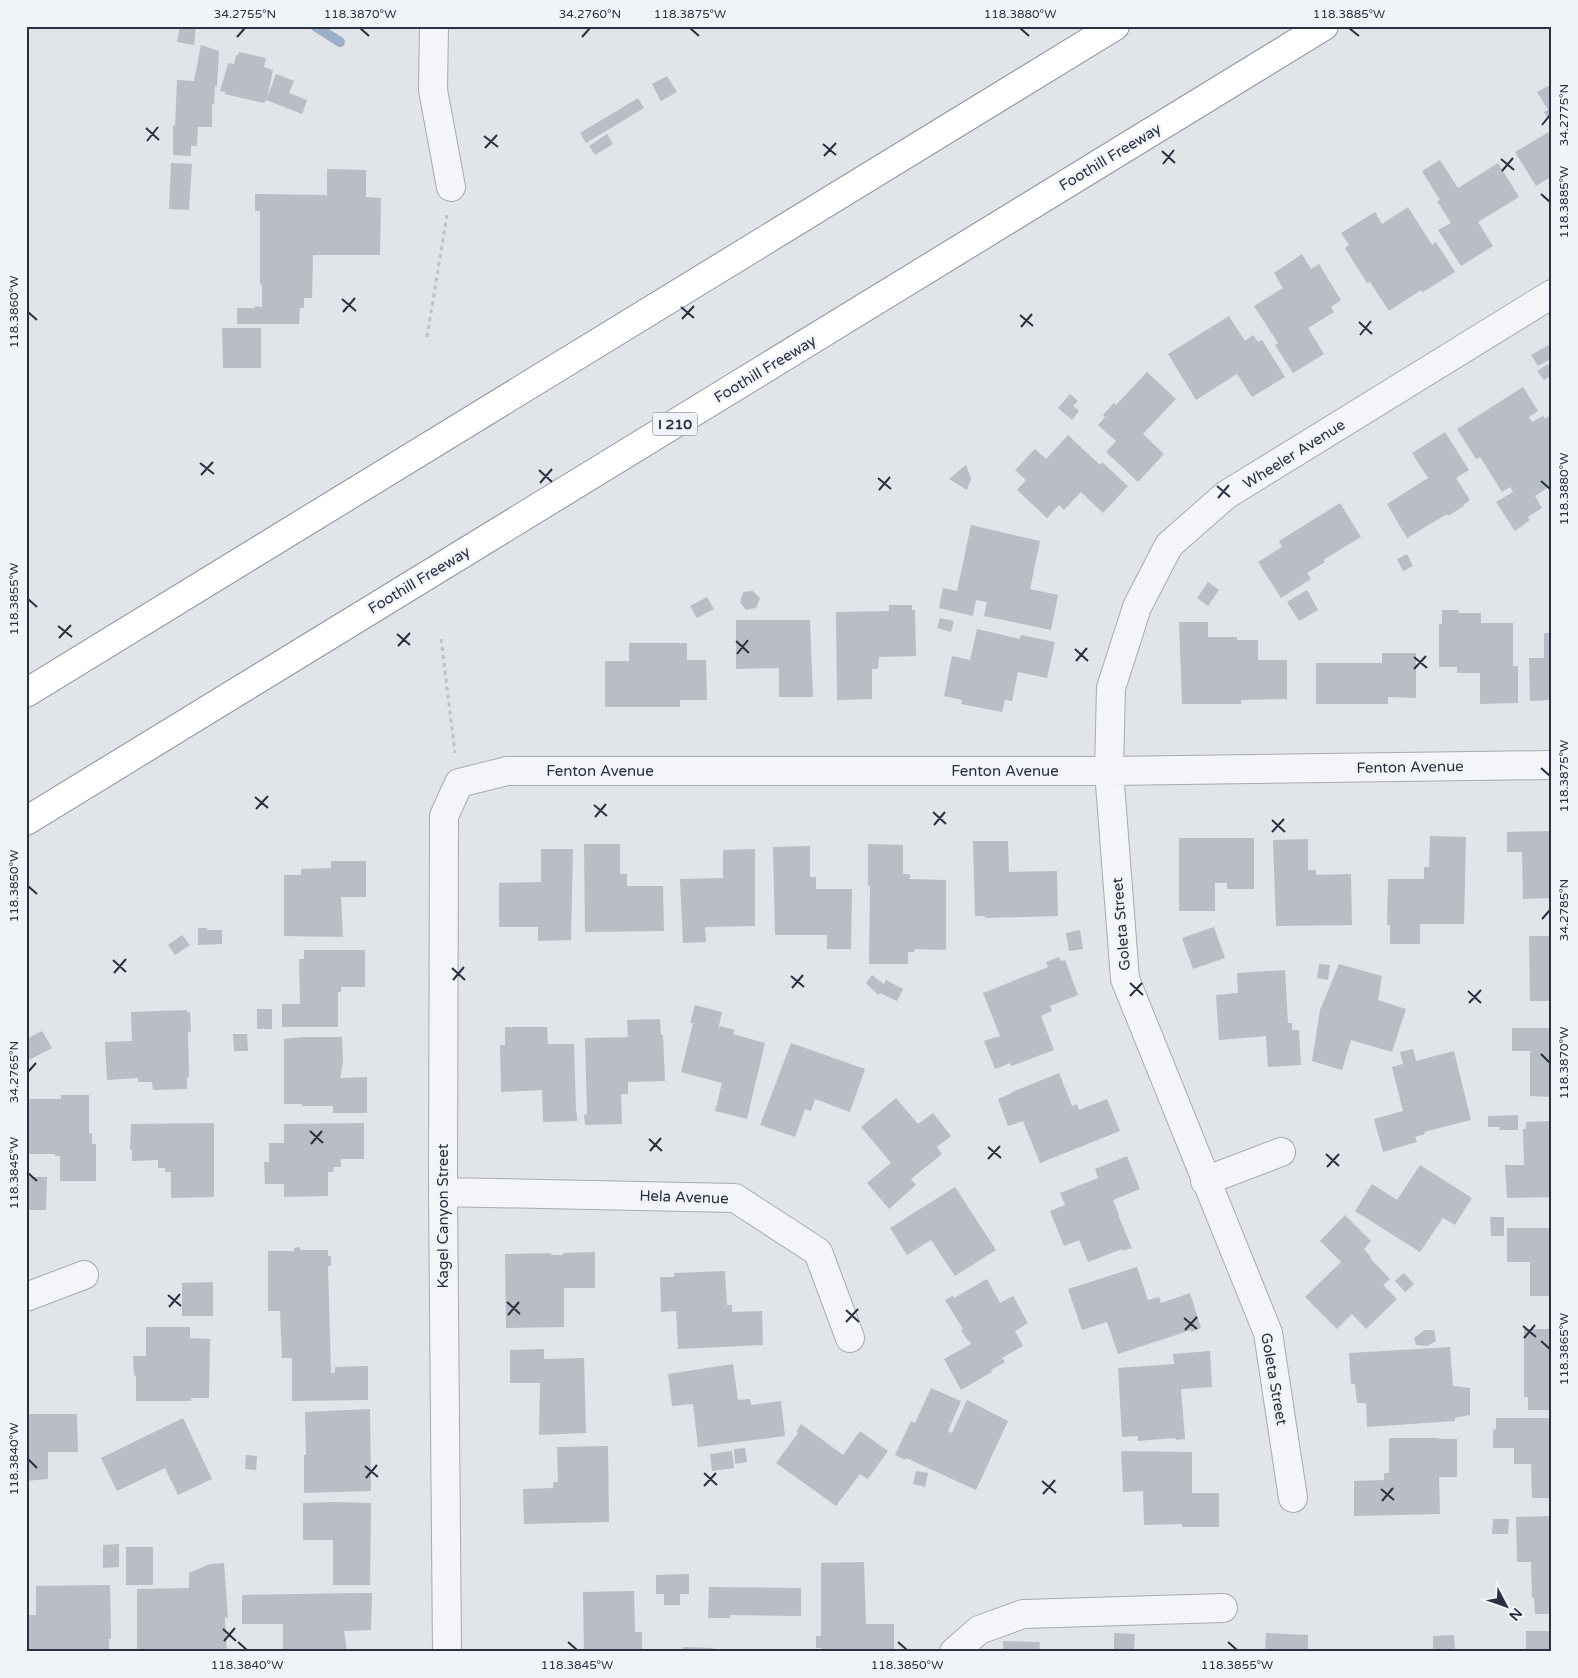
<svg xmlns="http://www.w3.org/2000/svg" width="1578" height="1678" font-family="'Varela Round',sans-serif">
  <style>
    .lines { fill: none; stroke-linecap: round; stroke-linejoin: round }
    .stream { stroke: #9cb0ca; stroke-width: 10 }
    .building { fill: #b8bdc6 }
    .minor-casing { stroke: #a6abb3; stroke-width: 30 }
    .highway-casing { stroke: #8890a0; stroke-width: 30 }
    .path { stroke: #bec2c8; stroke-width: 3; stroke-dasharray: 4 4; stroke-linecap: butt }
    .minor { stroke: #f3f5f8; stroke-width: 28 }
    .highway { stroke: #fff; stroke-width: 28 }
    .ticks { fill: none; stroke: #293141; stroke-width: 2 }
    .labels { text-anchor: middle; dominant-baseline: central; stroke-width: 5; stroke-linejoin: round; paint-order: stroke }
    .shield { fill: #f0f3f7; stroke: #656b78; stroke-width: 1 }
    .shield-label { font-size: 14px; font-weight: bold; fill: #293141 }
    .street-label { font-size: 15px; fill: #293141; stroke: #f0f3f7 }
    .neatline { fill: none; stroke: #293141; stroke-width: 2 }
    .ticks-label { font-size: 12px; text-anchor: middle; fill: #293141 }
  </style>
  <rect width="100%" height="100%" fill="#e1e4e9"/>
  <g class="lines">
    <path class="stream" d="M315,26l25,16"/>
  </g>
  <path class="building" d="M180,26h16l-2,19 -17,-3z
    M201,45l18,6 -2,35h-2l-1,18h-2v23h-14l-1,19h-6v10l-18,-1v-30l2,1 2,-46 17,1z
    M239,52l27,6 -2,9 9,3 -6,28 9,-24 18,7 -5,12 18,7 -5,14 -36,-14 -2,3 -39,-9v-2l-5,-1 8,-28 6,1 2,-9h2z
    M667,76l10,16 -16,9 -9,-17z
    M1550,85l2,3v36l-8,-12 4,-2 -11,-18z
    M638,98l6,10 -58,35 -6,-10z
    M1552,130v46l-16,10 -21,-34z
    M607,134l6,10 -18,11 -6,-9z
    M1440,160l18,28 40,-25 21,34 -41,25 15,24 -32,20 -23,-36 13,-7 -14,-22 3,-1 -18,-29z
    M171,163l21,1 -3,46 -20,-1z
    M327,169l39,1v27l15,1 -1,57h-67l-1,43h-8v10h-4l-1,16h-62v-16h18v-2l7,1v-23l-2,1v-74h-5v-17l72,1z
    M1408,207l24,38 4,-3 19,30 -32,20 -2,-2 -32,21 -19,-29 -3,1 -22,-35 4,-3 -8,-12 34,-21 7,12z
    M1302,254l9,15 8,-5 22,36 -10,7 3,5 -26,16 16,26 -31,19 -18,-28 3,-2 -24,-37 29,-18 -9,-15z
    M1229,316l16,25 8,-6 5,7 4,-2 23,37 -33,20 -15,-23 -41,26 -28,-46z
    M222,328h39v40h-38z
    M1552,343v15l-14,8 -7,-11z
    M1548,364l4,5v6l-8,5 -7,-9z
    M1147,372l29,27 -33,35 21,20 -26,28 -32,-30 10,-11 -18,-16 7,-8 -2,-2 11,-12 2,2z
    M1523,387l15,24 -9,6 3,5 11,-6 2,3 7,-5v71l-17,11 7,12 -14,9 2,3 -15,11 -19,-29 17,-10 -3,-5 -8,5 -22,-35 -4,2 -19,-30z
    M1070,394l8,7 -5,5 6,5 -7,9 -14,-12z
    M1445,432l24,38 -13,8 14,22 -7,5 1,1 -16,10 -1,-2 -40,24 -20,-34 41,-26 -16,-25z
    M1068,435l32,30 2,-3 26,24 -25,27 -22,-21 -17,18 -5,-5 -12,13 -30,-28 9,-10 -11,-10 20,-21 11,10z
    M966,465l5,14 -4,11 -18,-11z
    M1340,503l21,34 -38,23 2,2 -18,11 4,6 -30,19 -23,-36 24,-15 -3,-6z
    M971,525l69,16 -10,48 28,6 -7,35 -67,-14 3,-14 -11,-2 -3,16 -34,-8 4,-20 14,3z
    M1407,554l6,12 -10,5 -6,-12z
    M1208,582l11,8 -11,16 -11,-8z
    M1307,590l11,20 -19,11 -12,-19z
    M753,591l7,7 -4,10 -10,2 -6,-8 3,-10z
    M707,597l7,12 -17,9 -7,-12z
    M889,605h23v5h3l1,46 -37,1 -1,12h-6v30l-35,1 -1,-88 53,-1z
    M1442,610h16l1,3h22v10h32v43h5v37l-38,1v-31h-23v-6h-18v-43h3z
    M940,618l14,3 -3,11 -14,-4z
    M736,620h74l3,77h-34v-29l-43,1z
    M1179,622h29v15h29v3h21v20h29v39l-46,1v4h-59z
    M977,629l43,10 1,-4 34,7 -8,36 -29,-6 -6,29 -7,-1 -3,12 -41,-8 1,-4 -18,-4 8,-40 18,4z
    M1544,633h8v67l-22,1 -1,-43h15z
    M629,643h58v17h19l1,40h-27v7h-75v-46h24z
    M1382,653h34v45l-28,-1v7h-72v-41h66z
    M1552,831v67l-29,1 -1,-47h-15v-20z
    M1430,836l36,1 -2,87h-44v20h-30v-19h-3l1,-46h36v-12h5z
    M1179,838h75v51h-27v-6h-12v28h-36z
    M1308,839v31h8v5l35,-1 1,51 -76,1 -3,-86z
    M973,841h35l1,31 48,-1 1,45 -73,2v-2h-10z
    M584,844h36v30h7v12h36l1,45 -79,1z
    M868,844l35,1v29h7v5l36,1v70l-31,-1 -1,3h-6v12h-39l1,-78h-2z
    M810,846v31h6v12h36l-1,60h-24v-14h-52l-2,-88z
    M541,849h32l-2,91 -33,1v-14h-39v-44l42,-1z
    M755,849v77l-50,1 1,15 -23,1 -3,-64 43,-1v-28z
    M331,861h35v36h-25l2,40 -59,-1v-61h17v-6l30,-1z
    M1214,927l11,31 -32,11 -11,-31z
    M198,928h9v2h15v14l-24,1z
    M1080,930l3,19 -14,2 -3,-18z
    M182,935l8,10 -15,10 -7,-10z
    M1529,936h23v65h-22z
    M304,950h61v37h-24v5h-3v35h-56v-23h18l-1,-45h5z
    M1059,957l2,4 4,-1 13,35 -28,11 2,5 -11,5 13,34 -43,16 -1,-3 -15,6 -11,-28 16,-5 -17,-43 65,-26 -2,-5z
    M1319,964l11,1 -2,15 -11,-2z
    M1339,964l43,12 -4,24 28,9 -14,43 -41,-12 -9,30 -30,-9 8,-51z
    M1285,970l3,53h4v7h7l2,35 -33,2 -2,-31 -47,4 -3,-45 22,-2 -1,-20z
    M872,975l12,9 2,-4 17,9 -6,12 -17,-8 -2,2 -12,-12z
    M695,1005l27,7 -4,18 2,-4 15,4 -2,4 32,9 -18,76 -32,-8 7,-28 -41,-11 12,-49h-3z
    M257,1009h15v20h-15z
    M187,1010v2h3l1,20h-3l1,44 -2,3v10l-34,1 -1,-8h-14v-4l-31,2 -2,-38 27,-1 -1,-29z
    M660,1019l1,16h2l2,46 -37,1v12h-7l1,30 -37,1 -1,-10 3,-1 -2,-76 43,-1 -1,-17z
    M505,1027h42l1,17h26l2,69h1v8l-34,1 -1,-32 -41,2 -1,-47h5z
    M1512,1028h40v69l-22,-1v-45h-18z
    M42,1031l10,17 -23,12 -3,-5v-16z
    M233,1034h14l1,17h-14z
    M301,1037h41l1,24 -3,17 27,-1v36h-34v-7h-31v-2h-18v-65z
    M791,1043l74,26 -15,43 -35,-13 -4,12 -6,-2 -10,28 -35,-12z
    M1413,1049l3,12 38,-10 17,69 -47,12 1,2 -10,3 2,5 -34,10 -9,-33 29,-8 -11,-44 11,-3 -3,-12z
    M1059,1073l13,33 5,-2 2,6 28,-11 13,32 -80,32 -17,-42 -15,5 -10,-27 14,-6v-1z
    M61,1095h28v38h3v11h4v37h-36v-25h-5v-2h-29v-55h35z
    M896,1098l22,26 15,-11 18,23 -14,11 5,7 -31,25 5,6 -27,24 -22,-26 24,-20 -30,-36z
    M1518,1115v15h-19l1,-3h-12v-11z
    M1552,1121v76l-45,1 -2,-33h19l-1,-36h3v-7z
    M214,1123v74l-43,1v-26h-6v-4h-7v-8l-26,1v-11h-2l1,-26z
    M364,1123v36h-23v8h-7l-1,5h-5v24l-44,1v-13h-19l-1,-22h5v-19h15v-19z
    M1127,1156l13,33 -27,11 6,15h-1l14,33 -10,3v-2l-34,13 -9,-22 -15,6 -14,-35 15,-6 -5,-12 38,-15 -3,-9z
    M1420,1165l52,33 -17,27 -12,-7 -23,34 -65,-41 17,-27 25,16z
    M26,1177h21l-1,33h-20z
    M955,1187l41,63 -41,26 -24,-36 -24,15 -17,-27z
    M1345,1215l26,26 -7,8 7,8 -1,1 20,21 -7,6 14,14 -31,30 -14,-15 -15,15 -32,-32 36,-35 -21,-21z
    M1490,1217h14v19h-13z
    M1507,1228h45v68h-22v-34h-23z
    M300,1247v3h28v6h3v10h-3l3,107 4,-1v-5l33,-1v34l-76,1v-43h-10l-2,-47h-12v-60h26v-3z
    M595,1252v36h-31v39l-58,1 -1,-74 46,-1v2h12v-2z
    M1137,1267l11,33 11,-3 2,6 29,-10 11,35 -10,4v-2l-73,24 -11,-32 -25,8 -14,-41z
    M725,1271l2,34h5v7l30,-1 1,34 -85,4 -2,-38 -15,1 -1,-35h14v-4z
    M1404,1273l10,11 -9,8 -10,-11z
    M987,1279l13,24 13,-7 15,27 -13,8 8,15 -21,12 3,4 -14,8 1,2 -31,18 -17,-31 27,-15 -2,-4 -1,1 -7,-11 2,-1 -18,-29 8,-4 1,2z
    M213,1282v34h-31v-33z
    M146,1327h44v11l20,1 -1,59h-18v3h-55v-25l-2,-1 -1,-19h13z
    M1524,1329h28v81h-24v-13h-4z
    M1425,1330h9l2,11 -9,5 -11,-1 -2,-7z
    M1450,1347l3,39 17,2v27l-15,3v3l-88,6 -1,-24h-9l-2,-19h-4l-2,-31z
    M544,1349v10l40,-1 2,75 -47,2 1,-52h-30v-33z
    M1210,1351l2,36 -31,2 4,50 -9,1 -1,-2 -37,3v-5l-16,1 -4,-69 56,-4 -1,-10z
    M733,1364l5,36 12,-1 1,6 30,-4 4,35 -87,11 -5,-43 -21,2 -4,-32z
    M931,1388l30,13 -13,30 4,2 15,-33 41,21 -32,69 -70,-32 -1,2 -10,-5 16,-34 4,2z
    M370,1409l1,82 -67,2v-38h2l-1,-43z
    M26,1414h51l1,38h-30v27l-22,2z
    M183,1418l29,61 -34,16 -13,-27 -48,23 -16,-33z
    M1496,1418h56v80h-20l-1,-34h-17v-16h-21v-18l3,-1z
    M801,1424l42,31 17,-24 28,20 -20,28 -8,-5 -24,32 -60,-43 22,-30 -2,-1z
    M1389,1438h50v1h18v38h-18l1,37 -86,2v-35l30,-1v-7h5z
    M608,1446l1,76 -85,2 -1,-35 30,-1v-6h5l-1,-35z
    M745,1448l2,14 -12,2 -1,-15z
    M732,1451l2,17 -22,3 -2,-17z
    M1121,1451l71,1v41h27v34h-37v-3l-38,1 -1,-34 -20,1z
    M246,1455l11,1 -1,14 -11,-1z
    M916,1471l12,2 -3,14 -12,-3z
    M333,1502l38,1 -1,82h-37v-45h-30v-37z
    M1552,1516v98h-17l-1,-16h-2l-1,-36h-14l-1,-45z
    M1493,1519h16l-1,15h-16z
    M119,1544v23l-16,1v-23z
    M126,1547h27v38h-27z
    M864,1562l2,62h28v28h-72v-4h-6v-12h5v-73z
    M224,1563l4,55 -3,-1 2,35h-90v-63l52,-1v-15l21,-9z
    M689,1574v20h-9v11h-16v-11h-8v-19z
    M110,1585l1,54h-2v13h-83v-37h10v-29z
    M709,1587l92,1v28l-71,-1v3h-22z
    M634,1591l1,41h7v20h-58l-1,-60z
    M357,1593h15l-1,37 -27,1 3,21h-64v-28h-41v-29z
    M1526,1631h26v21h-26z
    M1114,1633l21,1 -1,18h-20z
    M1266,1633l42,2v17h-43z
    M1454,1635l1,17h-22v-16z
    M1003,1641l37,1 -1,10h-36z
    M683,1647l30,1v4h-30z"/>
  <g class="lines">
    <defs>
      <path id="minor" d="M434,26l-1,64 18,97
        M1205,1181l76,-29
        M443,1192l292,6 83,54 32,86
        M26,1297l58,-22
        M1293,1498l-25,-165 -143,-354 -16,-208 2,-83 26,-81 32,-62 57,-50 326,-201
        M447,1652l-4,-460 1,-376 15,-33 48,-12h602l443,-6
        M954,1652l25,-22 44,-16 200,-6"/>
      <path id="highway" d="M26,693l1089,-667
        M26,821l1298,-795"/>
    </defs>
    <use href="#minor" class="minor-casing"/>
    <use href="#highway" class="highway-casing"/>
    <path class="path" d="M427,337l20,-122
      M441,639l14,114"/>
    <use href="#minor" class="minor"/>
    <use href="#highway" class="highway"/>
  </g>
  <path class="ticks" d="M360,28l9,8M690,28l9,8M1020,28l9,8M1349,28l10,8M237,37l8,-9M582,37l8,-9M1542,125l8,-10M146,128l13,12M484,136l14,11M147,141l11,-14M823,144l13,11M485,148l12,-13M1162,151l13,12M824,156l12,-13M1501,159l13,11M1163,164l11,-14M1502,171l11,-13M1541,194l9,8M342,299l14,12M681,307l13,11M28,312l9,8M343,312l12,-14M1020,315l13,11M682,319l12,-13M1359,322l13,12M1021,327l11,-13M1360,335l11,-14M200,463l14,11M539,470l13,12M201,475l12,-13M878,478l13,11M1541,481l9,8M540,483l12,-14M1217,486l13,11M879,490l11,-13M1218,498l11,-13M28,599l9,8M58,626l14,11M397,634l13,11M59,638l12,-13M736,641l13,12M398,646l12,-13M1075,649l13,12M737,654l11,-14M1414,657l13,11M1076,661l11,-13M1414,669l12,-13M1541,768l9,8M255,797l13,11M594,805l13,11M256,809l12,-13M933,812l13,12M595,817l11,-13M1272,820l13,12M934,825l11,-13M1272,832l12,-13M28,886l9,8M1542,919l8,-9M113,960l13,12M452,968l13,12M114,973l12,-14M791,976l13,11M453,980l11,-13M1130,983l13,12M792,988l11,-13M1468,991l13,12M1130,996l12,-13M1469,1003l12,-13M1541,1054l9,9M28,1072l8,-9M310,1131l13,12M649,1139l13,12M311,1144l11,-13M988,1147l13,11M650,1151l11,-13M1326,1154l13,12M988,1159l12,-13M1327,1167l12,-13M28,1173l9,8M168,1295l13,11M507,1302l13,12M169,1307l11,-13M846,1310l13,12M508,1315l11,-13M1184,1318l13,11M846,1322l12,-13M1523,1326l13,11M1185,1330l12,-13M1524,1338l11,-13M1541,1341l9,8M28,1459l9,9M365,1466l13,11M704,1473l13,12M366,1478l11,-13M1042,1481l14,12M704,1486l12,-13M1381,1489l13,11M1043,1494l12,-14M1382,1501l11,-13M223,1629l13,12M224,1641l11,-13M238,1642l9,8M568,1642l9,8M898,1642l9,8M1228,1642l9,8"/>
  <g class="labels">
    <rect class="shield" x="652.5" y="412.5" width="45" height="23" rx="4"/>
    <g class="shield-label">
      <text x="675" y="424">I 210</text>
    </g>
    <g class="street-label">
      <text transform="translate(1110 157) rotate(-31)">Foothill Freeway</text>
      <text transform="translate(765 369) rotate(-31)">Foothill Freeway</text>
      <text transform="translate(1294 454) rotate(-32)">Wheeler Avenue</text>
      <text transform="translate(419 580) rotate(-31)">Foothill Freeway</text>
      <text transform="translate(1410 767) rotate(-1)">Fenton Avenue</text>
      <text x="600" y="771">Fenton Avenue</text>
      <text x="1005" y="771">Fenton Avenue</text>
      <text transform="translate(1121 924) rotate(-95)">Goleta Street</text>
      <text transform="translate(684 1197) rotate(2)">Hela Avenue</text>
      <text transform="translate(443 1216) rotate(-90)">Kagel Canyon Street</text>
      <text transform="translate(1274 1379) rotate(80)">Goleta Street</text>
    </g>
  </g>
  <rect width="1578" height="1678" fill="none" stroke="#f0f3f7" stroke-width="55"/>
  <g transform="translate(1506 1606) rotate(131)" stroke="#f0f3f7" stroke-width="4" paint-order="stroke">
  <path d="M0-4L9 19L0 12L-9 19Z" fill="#293141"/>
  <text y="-8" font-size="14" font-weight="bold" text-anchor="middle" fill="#293141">N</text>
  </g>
  <rect x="28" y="28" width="1522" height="1622" class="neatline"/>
  <g class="ticks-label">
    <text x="245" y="18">34.2755°N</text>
    <text x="360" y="18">118.3870°W</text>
    <text x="590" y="18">34.2760°N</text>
    <text x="690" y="18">118.3875°W</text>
    <text x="1020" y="18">118.3880°W</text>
    <text x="1349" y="18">118.3885°W</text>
    <text transform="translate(1564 115) rotate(-90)" y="4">34.2775°N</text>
    <text transform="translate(1564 202) rotate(-90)" y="4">118.3885°W</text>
    <text transform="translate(14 312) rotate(-90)" y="4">118.3860°W</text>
    <text transform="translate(1564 489) rotate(-90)" y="4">118.3880°W</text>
    <text transform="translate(14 599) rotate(-90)" y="4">118.3855°W</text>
    <text transform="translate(1564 776) rotate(-90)" y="4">118.3875°W</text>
    <text transform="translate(14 886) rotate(-90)" y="4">118.3850°W</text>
    <text transform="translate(1564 910) rotate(-90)" y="4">34.2785°N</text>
    <text transform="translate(1564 1063) rotate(-90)" y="4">118.3870°W</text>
    <text transform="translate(14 1072) rotate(-90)" y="4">34.2765°N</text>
    <text transform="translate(14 1173) rotate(-90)" y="4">118.3845°W</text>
    <text transform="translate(1564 1349) rotate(-90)" y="4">118.3865°W</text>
    <text transform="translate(14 1459) rotate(-90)" y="4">118.3840°W</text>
    <text x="247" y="1669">118.3840°W</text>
    <text x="577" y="1669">118.3845°W</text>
    <text x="907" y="1669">118.3850°W</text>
    <text x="1237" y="1669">118.3855°W</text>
  </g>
</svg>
